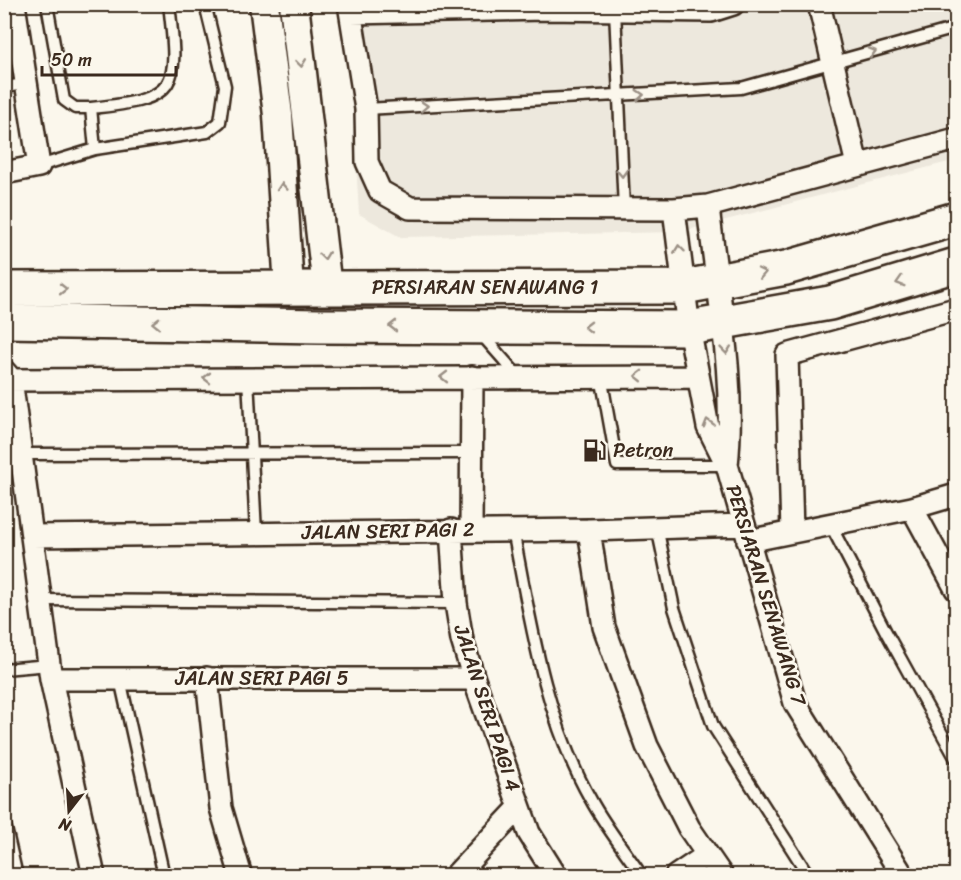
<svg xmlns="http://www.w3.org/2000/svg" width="961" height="880" font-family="Sriracha,sans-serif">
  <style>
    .built { fill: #ede8dd }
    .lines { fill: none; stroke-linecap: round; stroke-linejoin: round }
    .lane-casing { stroke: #3b2a1e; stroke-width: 15 }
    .street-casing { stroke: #3b2a1e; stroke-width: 26 }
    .secondary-casing { stroke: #3b2a1e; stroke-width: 33 }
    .primary-casing { stroke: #3b2a1e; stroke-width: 38 }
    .lane { stroke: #fbf7ec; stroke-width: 10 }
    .street { stroke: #fbf7ec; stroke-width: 21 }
    .secondary { stroke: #fbf7ec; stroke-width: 28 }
    .primary { stroke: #fbf7ec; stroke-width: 33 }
    .oneway { stroke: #9b9085 }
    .labels { text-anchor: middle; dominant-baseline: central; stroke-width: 5; stroke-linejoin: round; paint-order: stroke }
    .street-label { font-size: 20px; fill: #3b2a1e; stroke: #fbf7ec }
    .poi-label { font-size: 20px; fill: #3b2a1e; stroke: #fbf7ec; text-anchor: start }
  </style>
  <rect width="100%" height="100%" fill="#fbf7ec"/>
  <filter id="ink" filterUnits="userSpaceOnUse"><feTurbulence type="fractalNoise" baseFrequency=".0167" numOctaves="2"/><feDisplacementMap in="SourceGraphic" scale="12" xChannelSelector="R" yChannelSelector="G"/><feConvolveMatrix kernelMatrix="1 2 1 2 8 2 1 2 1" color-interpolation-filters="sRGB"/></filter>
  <g filter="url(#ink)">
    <path class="built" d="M337,5h619v155l-276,72 -280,5 -41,-23 -6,-102z"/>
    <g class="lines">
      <defs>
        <path id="lane" d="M47,4l17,96 11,8h16
          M615,10l9,199
          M4,87l22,-3
          M366,109l375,-21 215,-60
          M95,149l-4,-41c88,-9 88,-19 78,-104
          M39,166l56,-17 112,-17 13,-10 5,-36 -20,-82
          M480,333l38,43
          M601,376l16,89h110
          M248,378l8,155
          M21,454l450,-1
          M830,524l56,108 70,127
          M657,527l17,81 39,118 96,150
          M513,530c17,89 32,190 78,270 14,26 34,51 51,76
          M40,600l416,3
          M4,669l45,-4
          M120,679l44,197
          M4,820l13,56"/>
        <path id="street" d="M349,4l17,105 1,53 13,29 30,17 264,1 34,-3 248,-67
          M819,4l38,161
          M351,13l192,-4 168,2 22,-7
          M4,173l35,-7 -25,-162
          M708,206c9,86 28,172 19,259
          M674,209l15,119 19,99 19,38 68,238 108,173
          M4,371l7,8 40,300 43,197
          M4,380l693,-3
          M912,508l44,81
          M451,530l5,73 6,37 12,39 55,154 27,43
          M471,530l1,-153
          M589,530l15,97 43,119 42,82 33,48
          M792,532l-5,-177 169,-46
          M32,536l557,-6 155,-5
          M748,541l164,-33 44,-13
          M207,678l14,130 20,68
          M51,679h423
          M455,876l64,-68
          M676,876l31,-21"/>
        <path id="secondary" d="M264,4l14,111 11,173
          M294,4l33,284"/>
        <path id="primary" d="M4,289l680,-2 102,-19 170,-49
          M4,321l316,5 369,2 141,-25 126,-38"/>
      </defs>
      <use href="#lane" class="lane-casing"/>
      <use href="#street" class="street-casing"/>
      <use href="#secondary" class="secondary-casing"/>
      <use href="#primary" class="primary-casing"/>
      <use href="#lane" class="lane"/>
      <use href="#street" class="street"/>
      <use href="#secondary" class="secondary"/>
      <use href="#primary" class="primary"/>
    </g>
    <defs><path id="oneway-chevron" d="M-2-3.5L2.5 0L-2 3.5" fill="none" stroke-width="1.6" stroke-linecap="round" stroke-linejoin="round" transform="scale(1.5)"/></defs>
    <g class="oneway">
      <use href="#oneway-chevron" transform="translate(872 52) rotate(-16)"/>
      <use href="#oneway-chevron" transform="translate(301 63) rotate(83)"/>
      <use href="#oneway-chevron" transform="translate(640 95) rotate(-4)"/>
      <use href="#oneway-chevron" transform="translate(424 106) rotate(-3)"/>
      <use href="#oneway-chevron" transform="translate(622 173) rotate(88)"/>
      <use href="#oneway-chevron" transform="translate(282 187) rotate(-94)"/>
      <use href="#oneway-chevron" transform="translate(679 249) rotate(-97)"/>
      <use href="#oneway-chevron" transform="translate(324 256) rotate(83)"/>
      <use href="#oneway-chevron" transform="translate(762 273) rotate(-12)"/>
      <use href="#oneway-chevron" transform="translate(900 282) rotate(163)"/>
      <use href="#oneway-chevron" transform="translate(63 289)"/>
      <use href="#oneway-chevron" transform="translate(156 323) rotate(-179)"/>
      <use href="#oneway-chevron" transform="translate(393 326) rotate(180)"/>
      <use href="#oneway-chevron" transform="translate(588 327) rotate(-179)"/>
      <use href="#oneway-chevron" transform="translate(726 350) rotate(84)"/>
      <use href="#oneway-chevron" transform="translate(639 376) rotate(-179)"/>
      <use href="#oneway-chevron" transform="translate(444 377) rotate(180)"/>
      <use href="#oneway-chevron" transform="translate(207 378) rotate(180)"/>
      <use href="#oneway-chevron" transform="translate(708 423) rotate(-106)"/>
    </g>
  </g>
  <defs>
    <symbol id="fuel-bare" viewBox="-9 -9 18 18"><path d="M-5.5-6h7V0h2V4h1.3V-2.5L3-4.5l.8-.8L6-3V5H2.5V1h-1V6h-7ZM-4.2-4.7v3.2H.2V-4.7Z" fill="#3b2a1e" stroke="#fbf7ec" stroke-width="2.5" paint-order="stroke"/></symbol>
  </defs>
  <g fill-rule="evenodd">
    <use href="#fuel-bare" x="578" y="434" width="33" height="33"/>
  </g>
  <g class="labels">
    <g class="street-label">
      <text x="485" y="287">PERSIARAN SENAWANG 1</text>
      <text transform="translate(388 531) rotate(-1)">JALAN SERI PAGI 2</text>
      <text transform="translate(766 595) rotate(73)">PERSIARAN SENAWANG 7</text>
      <text x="262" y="678">JALAN SERI PAGI 5</text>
      <text transform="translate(487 708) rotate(72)">JALAN SERI PAGI 4</text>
    </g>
    <g class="poi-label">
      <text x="613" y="450">Petron</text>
    </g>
  </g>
  <rect width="961" height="880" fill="none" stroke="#fbf7ec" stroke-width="24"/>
  <rect x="12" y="12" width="937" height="856" fill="none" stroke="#3b2a1e" stroke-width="2" filter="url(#ink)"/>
  <g transform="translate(69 811) rotate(197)" stroke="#fbf7ec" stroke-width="4.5" paint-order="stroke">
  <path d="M0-4.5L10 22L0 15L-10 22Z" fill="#3b2a1e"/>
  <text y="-9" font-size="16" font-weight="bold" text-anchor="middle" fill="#3b2a1e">N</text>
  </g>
  <path d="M42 66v9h134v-9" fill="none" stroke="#3b2a1e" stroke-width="3"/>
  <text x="51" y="66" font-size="18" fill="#3b2a1e" stroke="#fbf7ec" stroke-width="4.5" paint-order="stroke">50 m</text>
</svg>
